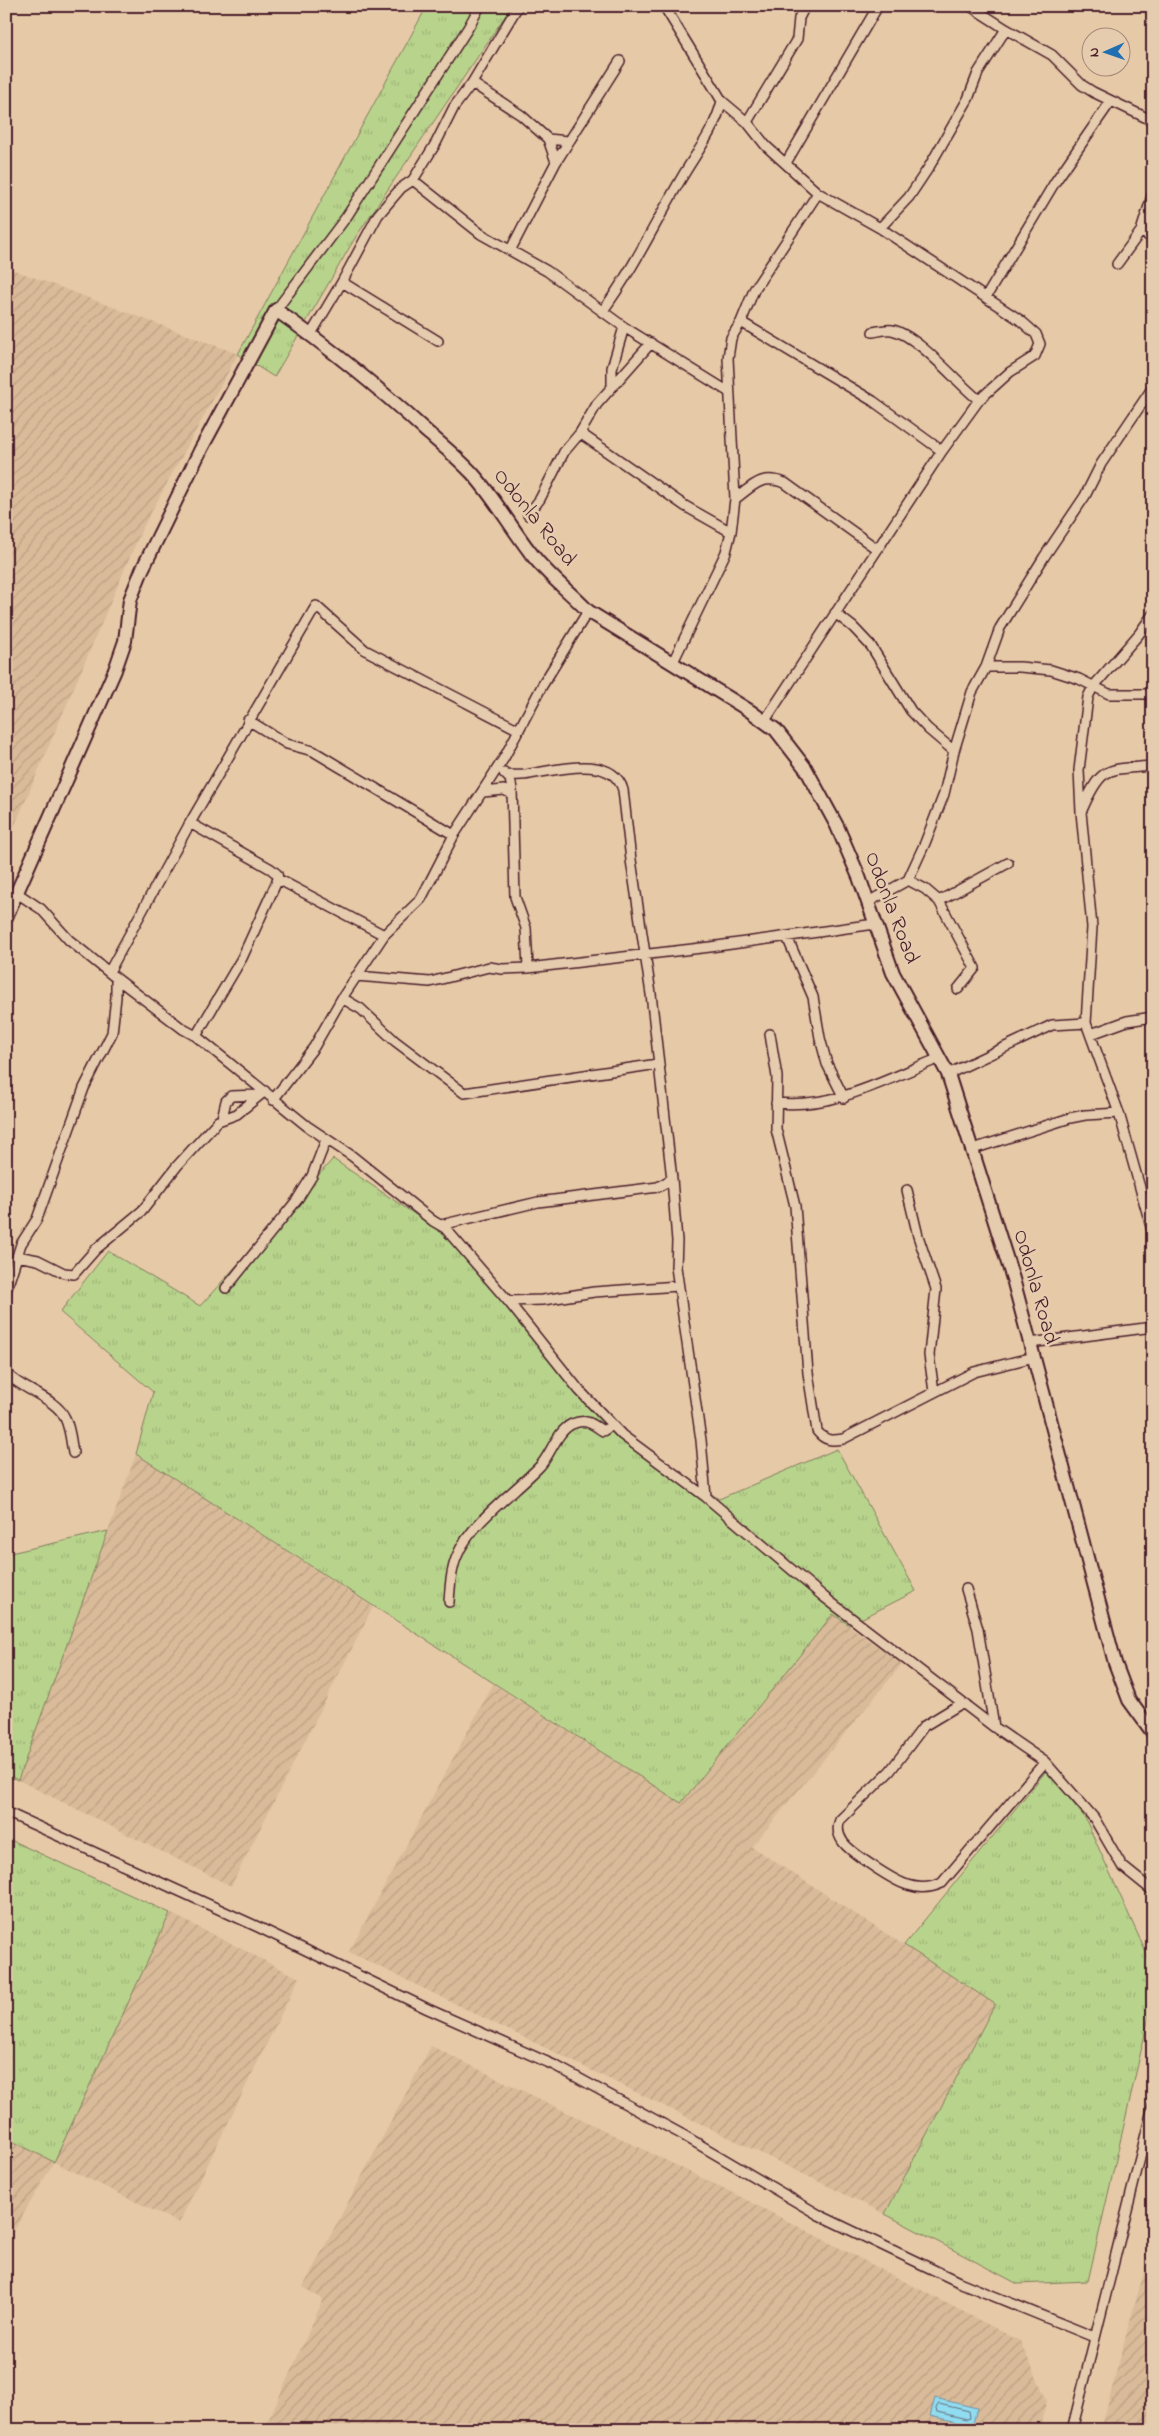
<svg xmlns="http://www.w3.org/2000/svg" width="1159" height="2436" font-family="'Indie Flower',sans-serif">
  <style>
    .industrial { fill: url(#industrial-furrows) }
    .grass { fill: url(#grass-tufts); stroke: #817a5c }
    .water { fill: #90dcf0; stroke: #7490a1 }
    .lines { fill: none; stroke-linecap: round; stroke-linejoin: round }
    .shore { stroke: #666b7a; stroke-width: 1 }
    .street-casing { stroke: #4a1f2b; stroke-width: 12 }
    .secondary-casing { stroke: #4a1f2b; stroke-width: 16 }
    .street { stroke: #e6ccae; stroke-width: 9 }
    .secondary { stroke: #e6ccae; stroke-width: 12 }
    .labels { text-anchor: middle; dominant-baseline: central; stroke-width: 5; stroke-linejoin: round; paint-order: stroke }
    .street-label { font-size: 22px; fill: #4a1f2b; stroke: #e6ccae }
  </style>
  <defs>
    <pattern id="industrial-furrows" width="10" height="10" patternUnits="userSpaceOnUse" patternTransform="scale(1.25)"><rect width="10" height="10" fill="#d9bb99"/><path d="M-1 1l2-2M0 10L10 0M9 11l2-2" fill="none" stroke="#bca084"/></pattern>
    <pattern id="grass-tufts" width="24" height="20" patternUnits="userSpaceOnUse" patternTransform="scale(1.25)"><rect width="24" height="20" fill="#b8d48c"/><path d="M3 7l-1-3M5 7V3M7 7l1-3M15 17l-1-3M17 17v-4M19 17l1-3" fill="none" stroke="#a0b679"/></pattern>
  </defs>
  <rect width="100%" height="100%" fill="#e6caa7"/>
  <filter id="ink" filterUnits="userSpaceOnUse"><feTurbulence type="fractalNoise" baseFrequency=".02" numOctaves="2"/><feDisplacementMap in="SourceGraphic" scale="10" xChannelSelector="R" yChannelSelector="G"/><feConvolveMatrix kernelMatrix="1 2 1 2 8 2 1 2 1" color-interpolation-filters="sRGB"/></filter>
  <g filter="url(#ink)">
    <path class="industrial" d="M6,267l232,87 -96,175 -136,317z
      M136,1454l237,153 -142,279 -213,-106z
      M833,1614l69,50 -150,183 243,157 -110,210 -536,-262 144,-268 188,119z
      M170,1913l129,65 -120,245 -125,-61 -48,82v-106l48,23z
      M431,2046l304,148 285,147 27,59 -8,30h-775l59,-130 -20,-13z
      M1153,2240v190h-52l27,-102z"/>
    <path class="grass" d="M427,6h85l-157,232 -81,139 -36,-23z
      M333,1159l108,73 94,101 47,56 47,49 90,61 118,-50 79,142 -67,34 -16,-11 -152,189 -545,-349 17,-62 -93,-80 48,-61 92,55z
      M108,1531l-90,249 -12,-5v-221z
      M1047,1770l38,48 68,150v31l-65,282 -70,3 -133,-70 110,-210 -91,-59z
      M6,1838l164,75 -116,249 -48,-24z"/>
    <path class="water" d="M935,2398l42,10 -4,16 -3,1 -40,-9z"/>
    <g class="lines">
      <path class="shore" d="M939,2404l30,7 1,7 -3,1 -30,-7 -1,-3z"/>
      <defs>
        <path id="street" d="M664,6l58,95 25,21 19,24 52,47 62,35 140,92 16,14 4,10 -5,12 -25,16 -31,28 -37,51 -178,271
          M970,6l36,23 46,26 30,30 11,7 60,29
          M472,83l49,32 27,24
          M747,122l50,-83 2,-21 6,-12
          M556,162l-8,-23 20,2
          M786,163l92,-157
          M413,180l68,54 66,37 77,56 105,65
          M880,228l29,-31 20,-30 39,-68 10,-26 28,-44
          M1141,231l12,8
          M511,249l45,-87 64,-101
          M1117,264l24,-33 12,-38
          M342,282l96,59
          M986,297l69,-115 56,-81
          M276,310l71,-94 121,-188 12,-22
          M602,312c31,-42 53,-89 79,-133 15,-26 34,-49 41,-78
          M741,322l132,79 69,50
          M873,332c6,-1 13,-3 19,-2 26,5 65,53 87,70
          M311,334l31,-52 36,-67 23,-27 12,-8 23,-37 18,-36 18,-24 46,-77
          M612,386v-18l12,-41
          M580,433l105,73 46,26
          M735,499c19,-14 26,-25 50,-16l92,66
          M528,515l12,-16 24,-47 16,-19 17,-29 54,-61
          M835,613l18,14 18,19 40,65 17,18 26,22
          M1153,614l-14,20 -46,53 -5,10 -9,73 2,42 11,115 -6,96 33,90 34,121
          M673,662l53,-110 5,-20 4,-33 -7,-141 3,-20 10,-16 13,-32 64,-97
          M986,667h34l31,3 28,9 30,15h44
          M248,720l39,24 26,7 141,84
          M504,773l6,6 2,10 3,108 11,31 2,40
          M507,775c8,0 16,1 23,-1 27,-4 83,-20 93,16l8,70 20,134 21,185 5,62 -1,26 25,173 5,57
          M483,792l21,-2 8,4
          M1082,810c20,-46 25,-40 71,-44
          M190,823l81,46 6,5 1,5 -36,79 -46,78
          M278,879l106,56
          M908,880l17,9 14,12 69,-38
          M17,893l24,16 28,31 47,38 67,51 13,7 111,90 45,30 81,65 12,7 63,73 71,89 43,45 84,62 118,100 170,130 51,35 49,56 28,48 31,25
          M939,901l36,67 -17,21
          M868,902l40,-22 17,-37 19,-49 10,-43 18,-59 14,-25 14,-39 44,-71 41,-61 16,-32 52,-77
          M787,937l26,60 7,41 7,26 17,34
          M109,972l81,-149 126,-217 49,44 154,80
          M356,976l74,6 59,-15 13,2 26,-1 182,-21 165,-23
          M342,998l19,11 34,32 69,52 194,-29
          M770,1034l7,43 -1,52 19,77 13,167 9,58c8,10 14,10 26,8l131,-67 60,-15
          M1091,1034l36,-13 26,-4
          M948,1074l104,-49 34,-2
          M273,1100l41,-53 28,-49 42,-63 37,-36 33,-64 50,-77 38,-72 46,-75
          M776,1103c60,6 110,-24 164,-45
          M222,1118l4,-17 5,-5 29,-1
          M973,1149l97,-31 15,-3 34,-2
          M907,1190l11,46 18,53 -7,66 5,37
          M441,1225l97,-23 120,-15 14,-8
          M17,1256l21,4 26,13 10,1 22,-25 46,-38 35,-45 41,-45 19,-7 28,-23
          M226,1288l71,-88 15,-24 14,-36
          M6,1291l15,-47 16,-25 47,-131 28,-55 4,-36v-19
          M508,1301l35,-1 51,-8 84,-6
          M1030,1343l123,-16
          M6,1373c16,17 50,25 59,45 5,10 6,23 8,35
          M966,1589l12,40 16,98
          M449,1602c1,-15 2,-32 8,-46 13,-33 58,-64 83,-90 11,-12 17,-35 32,-42 15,-6 20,0 31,7l9,-6
          M962,1703l-38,23 -34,45 -50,49c-3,7 -2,15 3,22 8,11 52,40 65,43 12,4 23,3 34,-2l103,-121
          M6,1812l252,115 170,82 128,57 127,69 136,80 140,67 135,55
          M1072,2430l81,-324"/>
        <path id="secondary" d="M6,917l109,-247 10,-29 5,-41 12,-30 59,-121 75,-139c53,37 103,78 151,122 15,13 31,26 45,41 22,24 38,53 58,79 17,23 39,39 58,59l162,100 26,19 30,39 31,57 22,51 34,96 55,101 65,205 102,384 14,37 24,33"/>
      </defs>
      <use href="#street" class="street-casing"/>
      <use href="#secondary" class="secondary-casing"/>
      <use href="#street" class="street"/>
      <use href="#secondary" class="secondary"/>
    </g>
  </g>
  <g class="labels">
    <g class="street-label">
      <text transform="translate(534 518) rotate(51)">Odonla Road</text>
      <text transform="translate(891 908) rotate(69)">Odonla Road</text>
      <text transform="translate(1035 1287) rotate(74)">Odonla Road</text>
    </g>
  </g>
  <rect width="1159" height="2436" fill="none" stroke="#e6ccae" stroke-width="25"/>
  <rect x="12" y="12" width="1134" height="2411" fill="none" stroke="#4a1f2b" stroke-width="2" filter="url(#ink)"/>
  <g transform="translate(1106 52) rotate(268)"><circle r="24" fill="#e6ccae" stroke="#a8877a"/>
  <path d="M0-4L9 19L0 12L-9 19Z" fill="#1f6fb2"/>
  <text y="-8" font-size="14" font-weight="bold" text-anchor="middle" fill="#4a1f2b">N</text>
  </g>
</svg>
